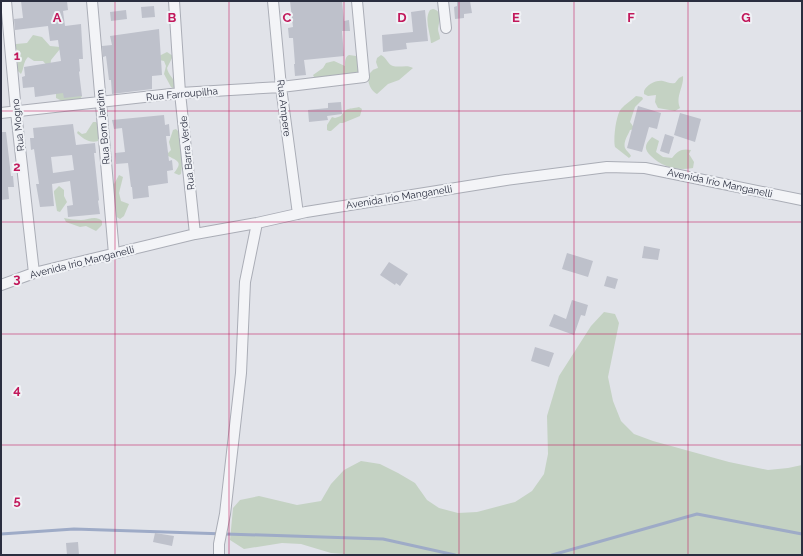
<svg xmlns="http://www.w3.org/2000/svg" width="803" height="556" font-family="Raleway,sans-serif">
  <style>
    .green { fill: #c4d2c3 }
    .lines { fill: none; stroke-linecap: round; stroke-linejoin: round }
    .stream { stroke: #9eabc7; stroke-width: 3 }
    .building { fill: #bec1cb; fill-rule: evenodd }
    .street-casing { stroke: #aaadb6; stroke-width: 12 }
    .street { stroke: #f3f4f7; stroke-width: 10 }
    .grid { fill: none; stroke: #c2185b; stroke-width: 1; stroke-opacity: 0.55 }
    .labels { text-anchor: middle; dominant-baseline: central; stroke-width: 4; stroke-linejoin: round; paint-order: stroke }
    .street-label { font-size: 10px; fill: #2a2e3f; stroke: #f0f2f6 }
    .grid-label { font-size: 13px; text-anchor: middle; font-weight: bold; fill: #c2185b; stroke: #f0f2f6; stroke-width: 4; stroke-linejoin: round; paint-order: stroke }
  </style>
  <rect width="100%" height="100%" fill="#e1e3e9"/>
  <path class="green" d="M433,9c11,3 6,11 5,20 0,3 2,6 2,10l-8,4h-1c-1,-11 -7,-24 -1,-33z
    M33,35l9,2 8,9 10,1v2l-9,11 -1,9 -7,-8h-9l-6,-4c-5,5 -4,12 -7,17l-5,-5 5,-16 -6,-5 1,-4 11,-1z
    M167,52l6,4 -6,12c1,7 8,11 9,18l-3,2 -2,-1 -7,-13 2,-8 -2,-5 -5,-1v-4z
    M349,55l7,1 3,2 1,12 -3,4 -9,4 -10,-3 -22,6 -3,-6 10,-7 3,-5 8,-2 11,5c0,-5 0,-9 4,-11z
    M381,55c6,3 7,10 12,11 7,2 14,-2 20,2l-14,12 -11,4 -11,10c-7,-3 -13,-17 -5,-23 1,-2 4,-2 6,-3l-2,-6 1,-4z
    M683,76c1,11 -8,21 -3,32l-5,3 -17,-3 -3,-6 1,-7 -8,1 -4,-2v-3c3,-6 11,-11 19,-10 5,1 7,3 12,2l4,-5z
    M56,91l25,4 1,1 -2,3 -16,3 -8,-4z
    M636,96l6,1 1,2 -8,8 -5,15 5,7 -5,1c-2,5 -7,12 -5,18 1,3 5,5 6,8l-2,2 -14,-11c-2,-8 1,-32 6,-38 4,-5 11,-9 15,-13z
    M359,107l3,2 -2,7 -17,7h-3l-9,8h-2l-2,-1v-5l5,-8 3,1 6,-2c7,-10 7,-6 18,-9z
    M93,122h3l3,3v14l-1,2c-8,3 -16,-3 -21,-8l1,-2 4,3 4,-1z
    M176,129l3,3 3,34 -1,8 -2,1 -5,-2c9,-11 4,-12 -6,-17v-3l3,-3 -2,-8 4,-12z
    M652,137l7,4 -3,11 7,5 9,1c5,-7 10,-10 19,-8l-2,4 5,8 -1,6c-15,3 -31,-1 -42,-12 -7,-7 -7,-11 1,-19z
    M119,175l4,2 -4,16 2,8 8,3 -5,12 -4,3 -5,-3 -2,-30z
    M59,186l5,4v6l3,6 -7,10 -3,-1 -3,-18v-2z
    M64,218c5,1 11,2 17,2 7,0 15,-5 21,1v4l-6,6 -10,-5 -6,1 -14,-5z
    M604,312l11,2 4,9 -11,54 5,24 8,20 13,13 19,7 76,21 39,8 20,-2 14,-3v90h-444l-27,-2 -30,-9 -19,-1 -38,6 -14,-9 3,-32 7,-8 19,-4 38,9 24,-4 10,-17 13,-14 17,-9 19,3 18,9 17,10 12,17 12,8 19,5 19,-1 38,-10 17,-11 12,-17 4,-20 -1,-38 12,-40 32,-50z"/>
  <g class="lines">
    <path class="stream" d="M1,534l73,-5 309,10 72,16
      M552,555l145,-41 105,20"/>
  </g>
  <path class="building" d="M21,1h46l1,9 -5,1 2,15 16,-2 2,35h-4l1,12 -1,1 3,24 -18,2 -1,-5 -28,4 -1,-10 -11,1 -1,-11 3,-1 -1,-9 37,-6 -3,-21 -8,1 -2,-15 -33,4 -1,-11 9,-1z
    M290,1h52l2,20 5,-1 1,11h-8l2,25 -40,4 2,15 -11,1 -1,-12h1l-2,-26h-4l-1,-10 5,-1z
    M457,1h13l2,12 -8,1v4l-9,1 -1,-12 3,-1z
    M154,6l1,11 -13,1 -1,-11z
    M126,10l1,9 -16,2 -1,-9z
    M425,10l3,31 -22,2 1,6 -24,3 -1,-17 31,-3 -2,-20z
    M159,29l3,46 -10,1v13l-40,5 -1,-14h-2l-3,-24 -3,1 -1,-11 10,-1 -2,-9z
    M341,102l1,12 -15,2 1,4 -19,2 -1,-12 20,-2v-5z
    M638,106l23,7 -4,16 -8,-2 -7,25 -15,-4z
    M680,113l21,6 -6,23 -21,-7z
    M164,115l1,10 4,-1 1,12h-4l3,25 3,-1 1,10 -6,1 1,12 -20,3 1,11 -16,2 -1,-12h-1l-3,-24 -12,1 -1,-11 10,-1 -3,-24 -8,1 -2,-9z
    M73,124l3,21 19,-2 1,10h-2l5,47 -1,1 2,13 -32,3 -1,-11 6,-1 -3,-24 -18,3 2,22 -14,1 -4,-23h3l-5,-35 -3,1 -1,-12h4l-1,-10zM72,155l2,15 -21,3 -2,-16z
    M1,132h5l5,44h2l1,11h-6l1,12 -8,1z
    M665,134l9,3 -5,17 -9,-3z
    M644,246l16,3 -2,11 -16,-2z
    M567,253l26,8 -5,16 -26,-8z
    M389,262l19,12 -8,12 -4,-3 -1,2 -15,-10z
    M607,276l11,3 -3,10 -11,-3z
    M572,300l16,5 -3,11 -4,-1 -7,20 -25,-9 5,-12 12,5z
    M535,347l19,6 -5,14 -18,-6z
    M155,533l19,3 -2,10 -19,-4z
    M78,542l1,13h-12l-1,-12z"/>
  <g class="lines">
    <defs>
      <path id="street" d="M6,1l10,111 18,161
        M92,1l22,253
        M174,1l6,92 15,141
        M273,1l8,86 17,127
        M443,1l3,27
        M1,113l179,-20 101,-6 83,-10 -7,-76
        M1,285l33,-12 161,-39 62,-11 49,-11 200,-32 101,-13 38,1 157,32
        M219,555v-11l6,-30 16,-141 4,-91 12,-59"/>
    </defs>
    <use href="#street" class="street-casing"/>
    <use href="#street" class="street"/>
  </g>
  <path class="grid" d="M115,1v554M229,1v554M344,1v554M459,1v554M574,1v554M688,1v554M1,111h801M1,222h801M1,334h801M1,445h801"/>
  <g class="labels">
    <g class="street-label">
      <text transform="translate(182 94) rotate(-5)">Rua Farroupilha</text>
      <text transform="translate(284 108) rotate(83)">Rua Ampere</text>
      <text transform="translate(18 125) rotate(-96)">Rua Mogno</text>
      <text transform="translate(103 127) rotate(-95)">Rua Bom Jardim</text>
      <text transform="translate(187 153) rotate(-96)">Rua Barra Verde</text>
      <text transform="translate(720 183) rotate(12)">Avenida Irio Manganelli</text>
      <text transform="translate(399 197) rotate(-9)">Avenida Irio Manganelli</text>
      <text transform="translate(82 262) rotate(-14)">Avenida Irio Manganelli</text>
    </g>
  </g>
  <g class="grid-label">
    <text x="57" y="22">A</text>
    <text x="172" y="22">B</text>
    <text x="287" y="22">C</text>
    <text x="402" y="22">D</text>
    <text x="516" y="22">E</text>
    <text x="631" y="22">F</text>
    <text x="746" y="22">G</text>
    <text x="17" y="60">1</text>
    <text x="17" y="171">2</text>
    <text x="17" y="283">3</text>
    <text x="17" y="394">4</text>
    <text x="17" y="505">5</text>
  </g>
  <rect width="803" height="556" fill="none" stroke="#2a2e3f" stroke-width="4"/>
</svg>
